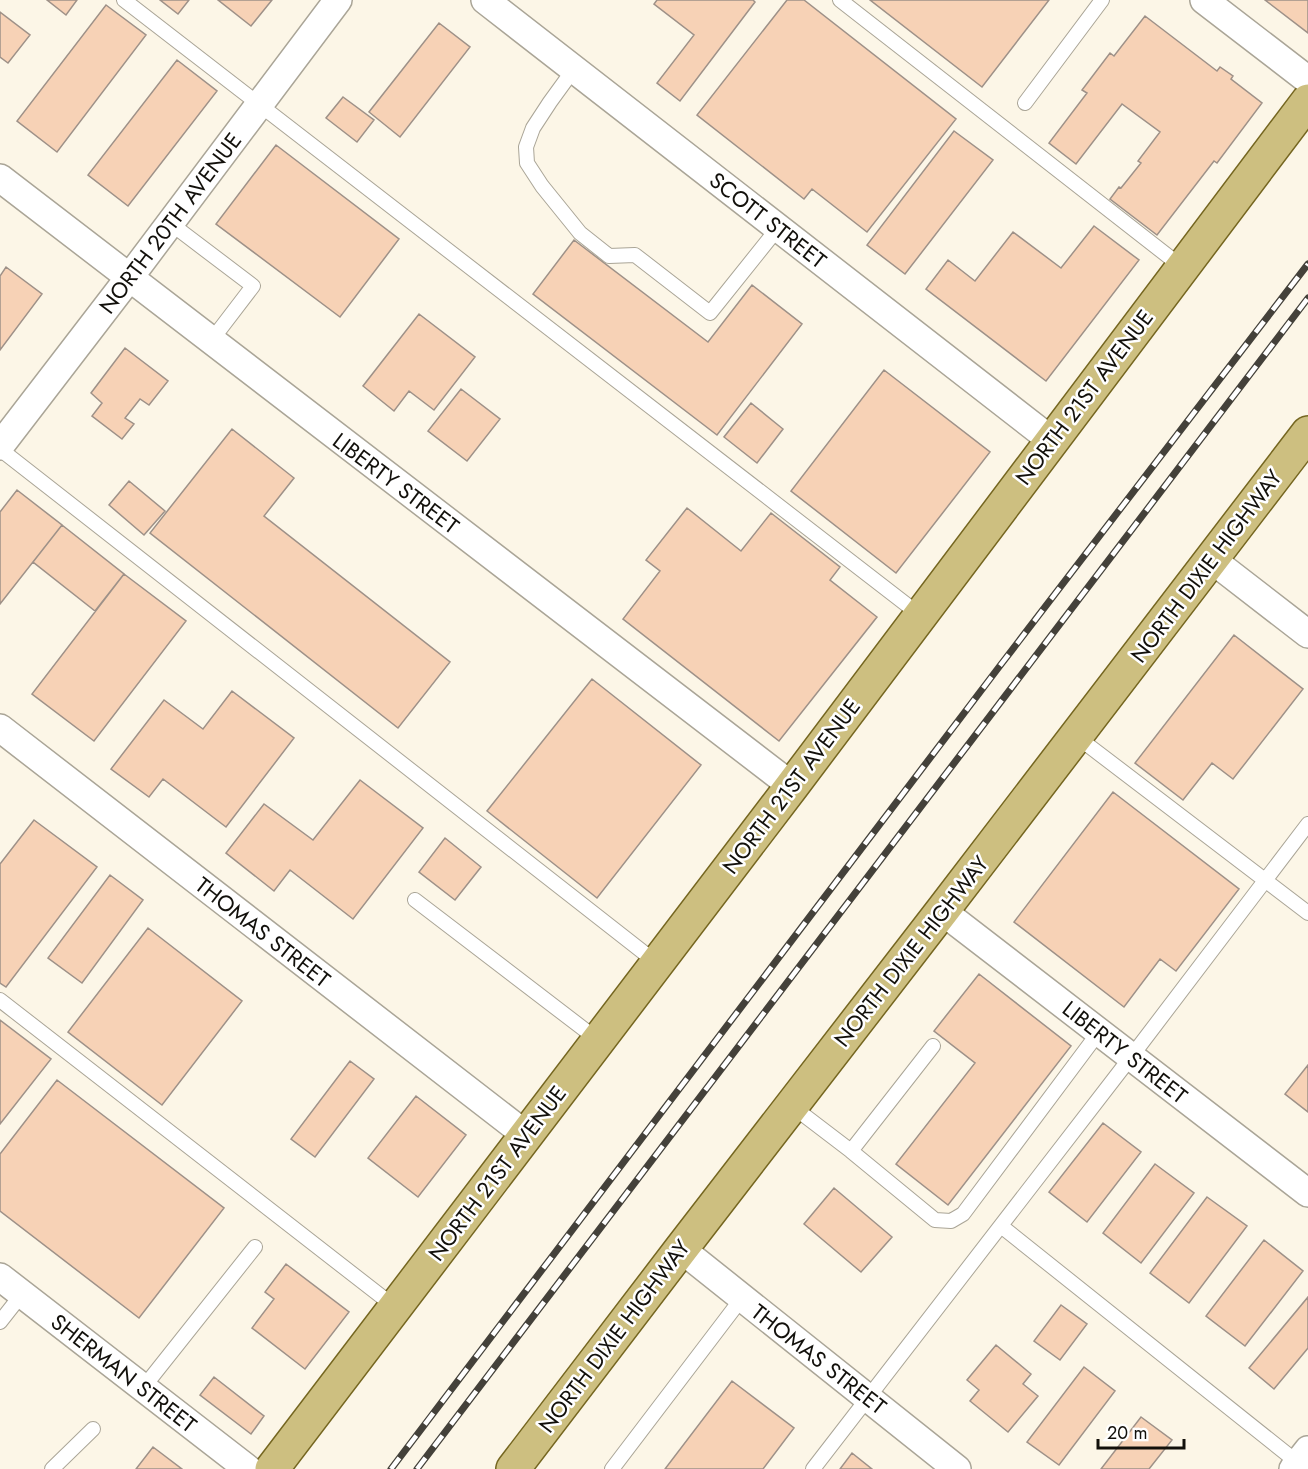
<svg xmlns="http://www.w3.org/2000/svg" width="1308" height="1469" font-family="Jost,sans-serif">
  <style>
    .building { fill: #f7d2b6; stroke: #9e9188; stroke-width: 1.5 }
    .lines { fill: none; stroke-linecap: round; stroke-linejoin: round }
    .lane-casing { stroke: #aaa597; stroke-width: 16 }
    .street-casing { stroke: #aaa597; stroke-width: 30 }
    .primary-casing { stroke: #756620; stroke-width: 36 }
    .lane { stroke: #fff; stroke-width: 14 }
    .street { stroke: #fff; stroke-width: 27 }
    .primary { stroke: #cdbf80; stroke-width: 33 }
    .rail-casing { stroke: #44413a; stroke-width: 7 }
    .rail { stroke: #fff; stroke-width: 4.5; stroke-dasharray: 14; stroke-linecap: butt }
    .labels { text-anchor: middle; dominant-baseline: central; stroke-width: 5; stroke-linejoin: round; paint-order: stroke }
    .street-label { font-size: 22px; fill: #12100b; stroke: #fff }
  </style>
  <rect width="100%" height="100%" fill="#fcf6e7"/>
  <path class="building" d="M47,0h30l-11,15z
    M160,0h29l-11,14z
    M218,0h54l-21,26z
    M657,0h96l2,2 -75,99 -23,-18 37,-48 -40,-31z
    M787,0h17l152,119 -89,113 -55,-43 -8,10 -107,-84z
    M870,0h179l-67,87z
    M1265,0h43v33z
    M106,5l40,30 -89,117 -40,-31z
    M0,12l30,23 -22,28 -8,-6z
    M1145,16l72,55 3,-4 13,9 -2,3 31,24 -45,60 -3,-2 -57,74 -47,-36 9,-12 2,1 20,-25 -3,-2 22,-29 -38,-28 -46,60 -27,-21 38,-50 -5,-3 28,-37 4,3z
    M439,23l31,24 -70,90 -31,-25z
    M177,60l40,31 -89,115 -40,-31z
    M343,97l31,23 -17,22 -31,-24z
    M954,131l39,29 -88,114 -38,-29z
    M276,145l123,94 -59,78 -124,-93z
    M1094,226l45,34 -93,121 -120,-92 22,-29 27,21 38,-49 48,36z
    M574,240l134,102 44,-57 50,39 -85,111 -184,-141z
    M6,267l36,27 -42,56v-74z
    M419,314l56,43 -41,53 -25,-19 -15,20 -31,-25z
    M125,348l43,33 -19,24 -9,-6 -15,19 9,6 -12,15 -30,-23 10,-13 -11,-10z
    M884,370l106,82 -94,121 -105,-82z
    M461,389l39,30 -33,42 -39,-30z
    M751,403l32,26 -26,34 -33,-26z
    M232,429l62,49 -30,38 186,146 -52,66 -248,-195z
    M129,481l36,30 -21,24 -35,-30z
    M17,490l45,35 -62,79v-92z
    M687,508l54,43 30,-38 69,54 -10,13 47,37 -98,124 -156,-122 37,-48 -14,-11z
    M62,525l62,49 -29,37 -62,-49z
    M124,574l62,47 -92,120 -62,-47z
    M1234,635l69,54 -70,90 -21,-16 -29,37 -48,-37z
    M592,679l109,86 -104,133 -110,-87z
    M232,691l62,47 -68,89 -63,-48 -14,18 -38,-28 53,-69 39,29z
    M360,780l63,48 -70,91 -63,-49 -16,21 -48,-38 38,-49 49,36z
    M1113,792l126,97 -63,82 -16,-12 -36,48 -110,-85z
    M34,820l63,47 -91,120 -6,-4v-119z
    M445,838l36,29 -26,33 -36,-28z
    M110,875l33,25 -61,83 -34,-25z
    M148,928l94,73 -80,104 -94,-73z
    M979,974l92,72 -123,159 -52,-41 79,-101 -41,-32z
    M0,1020l51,39 -51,65z
    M350,1061l24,18 -59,78 -24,-18z
    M1308,1065v47l-23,-18z
    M57,1080l167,128 -85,110 -139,-107v-57z
    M416,1096l50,39 -48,62 -50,-39z
    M1103,1123l38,29 -54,70 -38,-30z
    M1155,1164l39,29 -53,70 -38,-30z
    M834,1188l58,49 -31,35 -57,-48z
    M1207,1197l40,29 -58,77 -39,-30z
    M1264,1240l39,31 -58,75 -39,-30z
    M286,1264l63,48 -44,57 -53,-41 22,-29 -9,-7z
    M1308,1297v51l-34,41 -25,-21z
    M1061,1305l26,19 -27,36 -26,-19z
    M996,1345l35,29 -8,10 15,12 -30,36 -38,-31 9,-11 -12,-10z
    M1084,1367l31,24 -56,74 -32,-23z
    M214,1377l50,39 -13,18 -51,-39z
    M732,1381l62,47 -31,41h-98z
    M1141,1417l31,23 -23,29h-48z
    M153,1447l29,22h-46z
    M852,1453l20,16h-32z"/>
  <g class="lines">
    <defs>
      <path id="lane" d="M124,0l796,615
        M840,0l342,267
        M574,69l-24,33 -17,26 -7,19 1,16 15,23 38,47 29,23 26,-1 75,58 68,-85
        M1025,103l77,-103
        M170,223l83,63 -42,55
        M0,449l657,514
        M1076,736l232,177
        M415,900l183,140
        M0,1000l395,307
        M792,1106l59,45 82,-105
        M851,1151l84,69 16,1 12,-7 136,-182
        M1001,1226l301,240
        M0,1322l22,-28
        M143,1388l112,-141
        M52,1469l41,-40
        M612,1469l130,-171
        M813,1469l318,-412 177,-233"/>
      <path id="street" d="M485,0l566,440
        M1204,0l104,80
        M0,178l792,608
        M0,446l129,-168 209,-278
        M1211,559l97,75
        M0,728l526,407
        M942,911l366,282
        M681,1249l276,220
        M0,1277l248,192
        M1293,1469l15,-19"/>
      <path id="primary" d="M272,1469l520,-683 516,-685
        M513,1469l168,-220 261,-338 366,-478"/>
    </defs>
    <use href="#lane" class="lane-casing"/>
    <use href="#street" class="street-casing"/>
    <use href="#primary" class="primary-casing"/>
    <use href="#lane" class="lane"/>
    <use href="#street" class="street"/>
    <use href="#primary" class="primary"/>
    <defs>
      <path id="rail" d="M391,1469l608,-802 309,-403
        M417,1469l891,-1171"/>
    </defs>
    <use href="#rail" class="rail-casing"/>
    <use href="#rail" class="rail"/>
  </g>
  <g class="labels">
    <g class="street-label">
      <text transform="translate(768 220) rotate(38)">SCOTT STREET</text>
      <text transform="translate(170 223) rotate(-53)">NORTH 20TH AVENUE</text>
      <text transform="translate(1084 397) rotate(-53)">NORTH 21ST AVENUE</text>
      <text transform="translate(396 483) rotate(37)">LIBERTY STREET</text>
      <text transform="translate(1206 566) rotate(-53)">NORTH DIXIE HIGHWAY</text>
      <text transform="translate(791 786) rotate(-53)">NORTH 21ST AVENUE</text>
      <text transform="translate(263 932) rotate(38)">THOMAS STREET</text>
      <text transform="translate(911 951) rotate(-52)">NORTH DIXIE HIGHWAY</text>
      <text transform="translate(1125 1052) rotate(38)">LIBERTY STREET</text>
      <text transform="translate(497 1173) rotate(-53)">NORTH 21ST AVENUE</text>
      <text transform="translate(614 1336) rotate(-53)">NORTH DIXIE HIGHWAY</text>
      <text transform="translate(819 1359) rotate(38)">THOMAS STREET</text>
      <text transform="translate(124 1373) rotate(38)">SHERMAN STREET</text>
    </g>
  </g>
  <path d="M1098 1439v9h86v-9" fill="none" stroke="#12100b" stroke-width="3"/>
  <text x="1107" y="1439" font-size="18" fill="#12100b" stroke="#ffffff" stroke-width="4.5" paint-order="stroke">20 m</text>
</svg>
